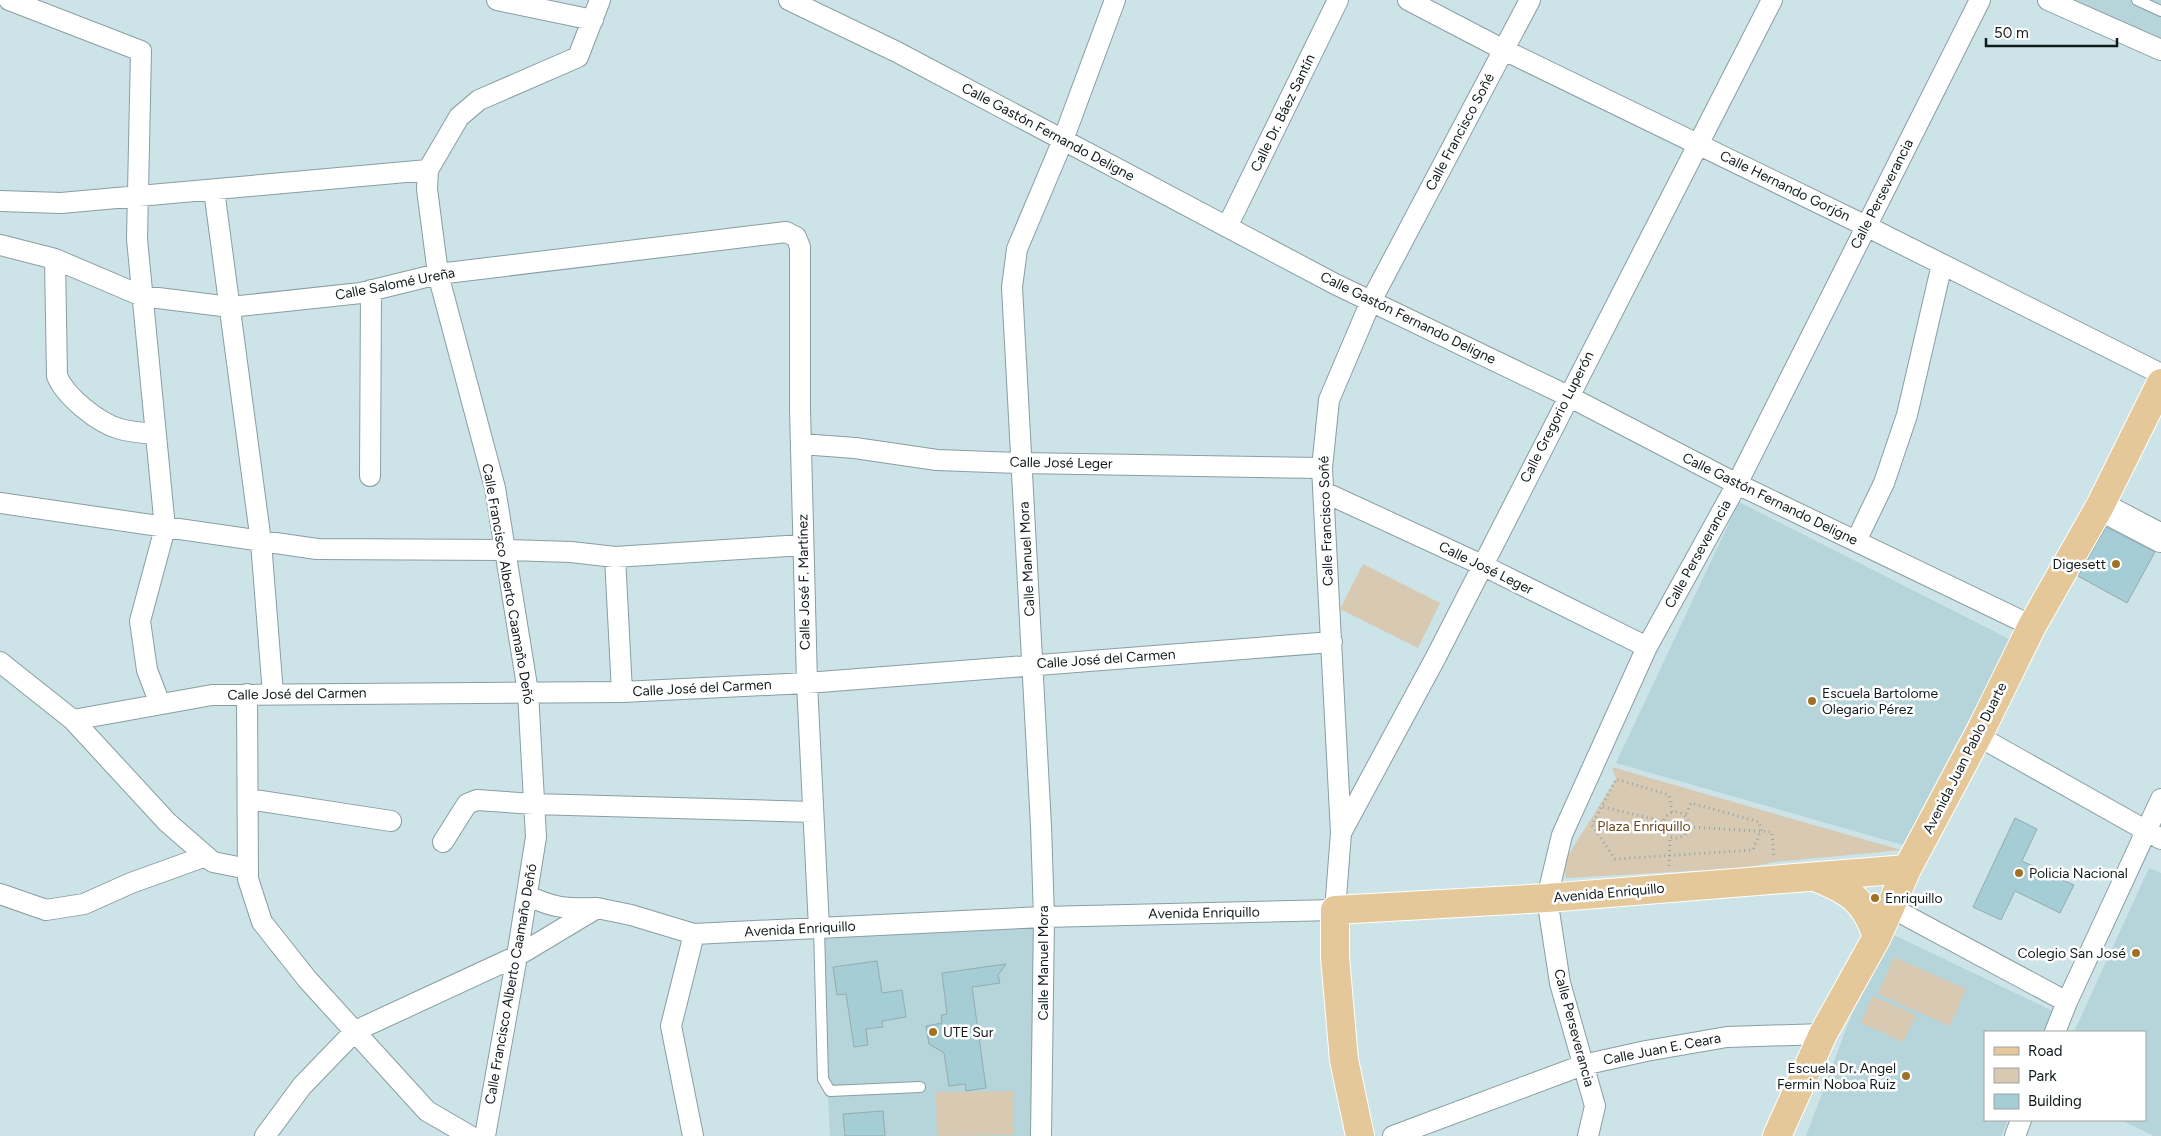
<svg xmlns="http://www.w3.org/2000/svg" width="2161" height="1136" font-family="Figtree,sans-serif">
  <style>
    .built { fill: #b6d5db }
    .green { fill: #d8c9b3 }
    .building { fill: #a4cdd5; stroke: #95abaf }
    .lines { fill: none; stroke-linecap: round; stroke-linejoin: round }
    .lane-casing { stroke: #899ea3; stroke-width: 12 }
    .street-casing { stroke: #899ea3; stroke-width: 22 }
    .secondary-casing { stroke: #899ea3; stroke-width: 30 }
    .primary-casing { stroke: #fff; stroke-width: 30 }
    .path { stroke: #93a6a9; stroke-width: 3; stroke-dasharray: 1 4; stroke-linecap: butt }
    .lane { stroke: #fff; stroke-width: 10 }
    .street { stroke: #fff; stroke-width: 20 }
    .secondary { stroke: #fff; stroke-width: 28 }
    .primary { stroke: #e5c89a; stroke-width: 28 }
    .poi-dot { fill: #a07224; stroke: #fff; stroke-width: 2 }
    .labels { text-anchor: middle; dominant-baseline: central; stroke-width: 5; stroke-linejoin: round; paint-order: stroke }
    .street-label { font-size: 14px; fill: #121a1c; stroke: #fff }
    .poi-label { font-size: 14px; fill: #121a1c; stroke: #fff; text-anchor: start }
    .park-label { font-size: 14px; fill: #684a1b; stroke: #fff }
  </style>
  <rect width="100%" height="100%" fill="#cce3e7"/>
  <path class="built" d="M2074,0h87v41z
    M1739,502l272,138 -108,205 -287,-82z
    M2149,868l12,5v263h-7l-33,-16h24v-88h-71z
    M1044,917l-3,219h-211l-11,-208z
    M1894,935l161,77 -9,20h-61v88h23l-7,16h-195l46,-123z"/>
  <path class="green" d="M1363,564l77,39 -22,45 -78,-39z
    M1612,767l289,83 -126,12 -32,6 -177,10 -2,-16 52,-83z
    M1894,957l72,32 -16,37 -72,-32z
    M1873,996l43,19 -13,27 -42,-19z
    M1013,1091l1,44 -77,1 -1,-44z"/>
  <path class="building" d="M2106,527l49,25 -28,51 -49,-27z
    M2015,818l22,11 -15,32 52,24 -14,28 -45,-22 -14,29 -28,-13z
    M877,961l5,32 20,-3 4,27 -24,4 1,6 -17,2 2,16 -14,2 -8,-53 -9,1 -4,-28z
    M1006,964l-8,11 2,8 -28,4 14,101 -20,3 -1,-7 -16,2 -5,-33 -15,-9 -3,-18 16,-3 -1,-8 6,-1 -5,-41z
    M883,1111l2,25h-40l-2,-22z"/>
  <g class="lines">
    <defs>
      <path id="lane" d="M2137,0l24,11
        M819,928l4,151 7,12 90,-4"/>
      <path id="street" d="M9,0l132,51 -4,188 28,289 -25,93 7,49 13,34
        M497,0l96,20
        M789,0l108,52 438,232 233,112 169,88 295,142
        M1408,0l96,50 362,176 295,148
        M2048,0l113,50
        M214,190l47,352 12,152
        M0,201l61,2 367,-33
        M1227,227l111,-227
        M0,245l55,14 87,37 88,11 131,-14 77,-19 348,-42 10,5 4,10v161l7,275 12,245
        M55,259l2,117c8,20 41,47 63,53 11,3 24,4 35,5
        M801,444l54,4 82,12 84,3 301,5
        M370,476l1,-186
        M1324,492l158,73 165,82
        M0,503l317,46 188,1 66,2 44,5 188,-12
        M1856,541l28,-58 23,-68 35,-151
        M615,557l7,135
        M0,662l73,58 94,102 39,34 7,6 35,7
        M247,694l1,185 14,43 45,57 120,132 43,25
        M73,720l139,-25 410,-3 185,-9 525,-41
        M1978,736l183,103
        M249,799l142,22
        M1341,833l95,-176 336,-657
        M443,842l24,-38 10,-4 57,4 279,8
        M0,894l46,16 38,-6 47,-21 75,-27
        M527,895c25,13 40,14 68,13
        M1890,907l177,95
        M2055,1032l12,-30 94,-203
        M265,1136l37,-50 53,-55 162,-75 80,-48 34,7 63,19 350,-17 291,-7 6,-77 -19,-365 7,-68 42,-99 159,-301
        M485,1136l32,-180 19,-119 -8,-145 -33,-204 -57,-214 -11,-85 1,-19 31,-53 20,-17 99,-43 22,-57
        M693,1136l-22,-110 23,-92
        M1041,1136l3,-219 -3,-91 -29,-539 5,-38 46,-109 52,-140
        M1393,1136l190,-71 63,-14 81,-14 96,-3
        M1588,1136l7,-30 -35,-123 -13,-85 15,-63 85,-188 90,-163 243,-484
        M2015,1136l6,-16"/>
      <path id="secondary" d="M2100,506l61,32"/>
      <path id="primary" d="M1815,877c35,14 50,23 62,60
        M1360,1136l-16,-76 -9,-103v-47l212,-12 360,-29
        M1777,1136l46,-102 54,-97 30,-68 74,-139 51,-104 68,-120 61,-123"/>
    </defs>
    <use href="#lane" class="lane-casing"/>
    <use href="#street" class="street-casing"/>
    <use href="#secondary" class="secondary-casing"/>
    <use href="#primary" class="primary-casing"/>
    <path class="path" d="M1603,807l59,14
      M1663 825a13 13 0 1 1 26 0a13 13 0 1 1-26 0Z
      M1672,812l-3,-17 -53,-16 -24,46 23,34 138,-9 8,-20 -2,-8 -68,-19 -5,11
      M1689,827l83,5 2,27
      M1669,866l1,-29"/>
    <use href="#lane" class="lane"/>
    <use href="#street" class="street"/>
    <use href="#secondary" class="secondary"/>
    <use href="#primary" class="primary"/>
  </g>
  <g class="poi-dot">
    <circle cx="2116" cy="564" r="5"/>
    <circle cx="1812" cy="701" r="5"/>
    <circle cx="2019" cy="873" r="5"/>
    <circle cx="1875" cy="898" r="5"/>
    <circle cx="2136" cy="953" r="5"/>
    <circle cx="933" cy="1032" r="5"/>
    <circle cx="1906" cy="1076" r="5"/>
  </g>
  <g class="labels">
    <g class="street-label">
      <text transform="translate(1283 113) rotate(-64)">Calle Dr. Báez Santín</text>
      <text transform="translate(1048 132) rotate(28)">Calle Gastón Fernando Deligne</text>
      <text transform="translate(1460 132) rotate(-62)">Calle Francisco Soñé</text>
      <text transform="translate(1785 186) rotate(26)">Calle Hernando Gorjón</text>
      <text transform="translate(1882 194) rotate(-63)">Calle Perseverancia</text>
      <text transform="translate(395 284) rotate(-11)">Calle Salomé Ureña</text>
      <text transform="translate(1408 318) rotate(26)">Calle Gastón Fernando Deligne</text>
      <text transform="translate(1557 417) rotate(-63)">Calle Gregorio Luperón</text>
      <text transform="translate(1061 463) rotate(1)">Calle José Leger</text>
      <text transform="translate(1770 499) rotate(26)">Calle Gastón Fernando Deligne</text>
      <text transform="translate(1326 521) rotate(-92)">Calle Francisco Soñé</text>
      <text transform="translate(1698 554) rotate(-61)">Calle Perseverancia</text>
      <text transform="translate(1027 559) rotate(-93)">Calle Manuel Mora</text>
      <text transform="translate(1486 568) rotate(26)">Calle José Leger</text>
      <text transform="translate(804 582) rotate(-91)">Calle José F. Martínez</text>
      <text transform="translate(508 584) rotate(80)">Calle Francisco Alberto Caamaño Deñó</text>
      <text transform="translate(1106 659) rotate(-4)">Calle José del Carmen</text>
      <text transform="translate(702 688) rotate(-3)">Calle José del Carmen</text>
      <text transform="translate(297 694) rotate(-1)">Calle José del Carmen</text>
      <text transform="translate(1965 758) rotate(-63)">Avenida Juan Pablo Duarte</text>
      <text transform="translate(1609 893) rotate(-5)">Avenida Enriquillo</text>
      <text transform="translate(1204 913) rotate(-1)">Avenida Enriquillo</text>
      <text transform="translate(800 929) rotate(-3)">Avenida Enriquillo</text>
      <text transform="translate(1043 963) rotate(-90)">Calle Manuel Mora</text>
      <text transform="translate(511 984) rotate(-80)">Calle Francisco Alberto Caamaño Deñó</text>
      <text transform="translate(1574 1028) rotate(75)">Calle Perseverancia</text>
      <text transform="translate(1662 1049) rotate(-11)">Calle Juan E. Ceara</text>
    </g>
    <g class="poi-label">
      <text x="2106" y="564" text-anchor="end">Digesett</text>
      <text x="1822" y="693">Escuela Bartolome<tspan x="1822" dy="16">Olegario Pérez</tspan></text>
      <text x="2029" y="873">Policia Nacional</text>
      <text x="1885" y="898">Enriquillo</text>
      <text x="2126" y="953" text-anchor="end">Colegio San José</text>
      <text x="943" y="1032">UTE Sur</text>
      <text x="1896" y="1068" text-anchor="end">Escuela Dr. Angel<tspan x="1896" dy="16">Fermin Noboa Ruiz</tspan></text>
    </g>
    <g class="park-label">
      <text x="1644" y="826">Plaza Enriquillo</text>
    </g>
  </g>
  <rect x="1984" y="1031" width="162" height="90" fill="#ffffff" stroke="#a0a3a4"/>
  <rect x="1994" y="1047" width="25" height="8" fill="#e5c89a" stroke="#a0a3a4"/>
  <text x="2028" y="1056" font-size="15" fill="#121a1c">Road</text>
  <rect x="1994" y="1068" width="25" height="15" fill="#d8c9b3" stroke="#a0a3a4"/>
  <text x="2028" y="1081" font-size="15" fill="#121a1c">Park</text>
  <rect x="1994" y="1094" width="25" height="15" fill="#a4cdd5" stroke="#a0a3a4"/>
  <text x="2028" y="1106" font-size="15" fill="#121a1c">Building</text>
  <path d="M1986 38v8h131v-8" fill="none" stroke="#121a1c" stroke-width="2.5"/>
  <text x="1994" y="38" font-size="15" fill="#121a1c" stroke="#ffffff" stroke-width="4" paint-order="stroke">50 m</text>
</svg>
